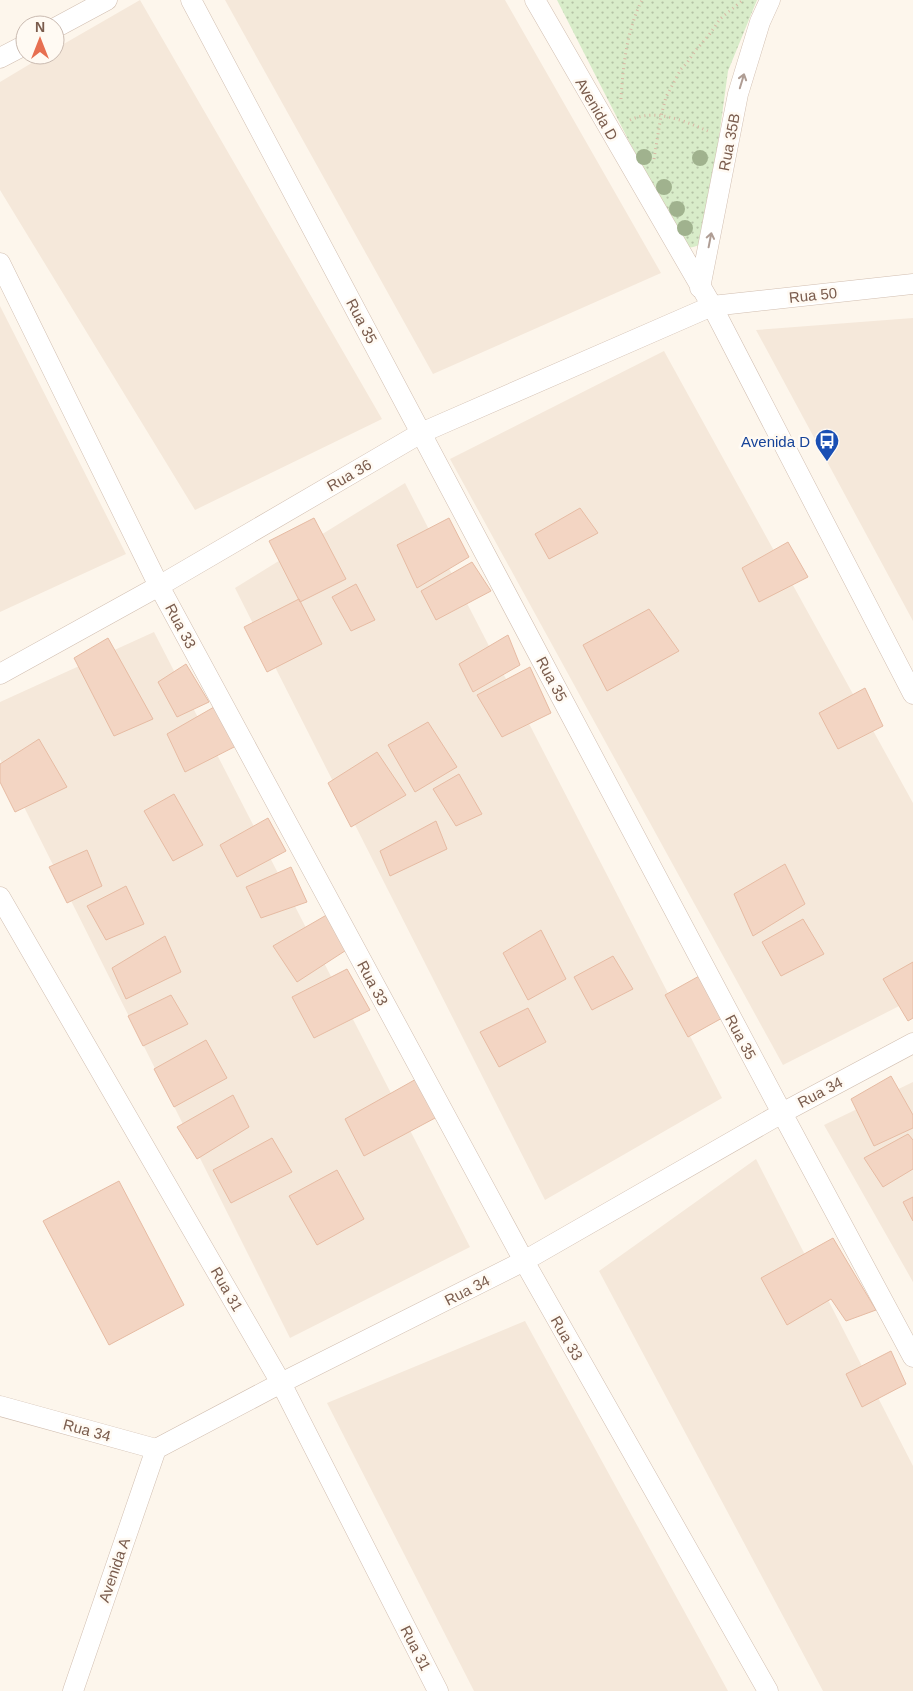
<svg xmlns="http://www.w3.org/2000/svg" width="913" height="1691" font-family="Arial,sans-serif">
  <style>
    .residential { fill: #f5e8da }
    .park { fill: url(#park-dots) }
    .building { fill: #f3d5c3; stroke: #e6bba3 }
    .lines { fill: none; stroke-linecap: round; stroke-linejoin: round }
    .minor-casing { stroke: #d1beb0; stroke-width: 21 }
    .path { stroke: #d9b8a5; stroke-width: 3; stroke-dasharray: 1 4; stroke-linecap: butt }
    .minor { stroke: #fff; stroke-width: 20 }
    .tree { fill: #a0b28e }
    .oneway { stroke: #af9d94 }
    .labels { text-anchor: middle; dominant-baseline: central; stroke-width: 5; stroke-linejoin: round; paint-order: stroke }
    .street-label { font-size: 15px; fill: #7a5c4d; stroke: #fffaf3 }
    .transit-label { font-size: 15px; fill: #164399; stroke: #fffaf3; text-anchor: end }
  </style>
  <defs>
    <pattern id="park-dots" width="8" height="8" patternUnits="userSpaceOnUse" patternTransform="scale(1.25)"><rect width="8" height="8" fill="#d8ecc9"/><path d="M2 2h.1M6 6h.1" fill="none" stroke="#b4c2a5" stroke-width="1.8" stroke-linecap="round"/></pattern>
  </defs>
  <rect width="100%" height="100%" fill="#fdf6ec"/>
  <path class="residential" d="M140,0l242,419 -187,91 -195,-320v-108l45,-27h10v-6z
    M225,0h280l156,273 -228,101z
    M0,306l126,248 -126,58z
    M913,318v303l-157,-291z
    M664,351l249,452v196l-130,66 -333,-606z
    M405,483l317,615 -177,102 -310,-612z
    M154,632l316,615 -180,91 -290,-579v-57z
    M913,1082v200l-89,-157z
    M756,1159l157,307v225h-90l-224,-420z
    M525,1321l203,370h-254l-147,-288z"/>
  <path class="park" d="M557,0h200l-29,71 -23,170c-6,5 -11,6 -18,7l-6,-5z"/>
  <path class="building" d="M580,508l18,25 -49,26 -14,-25z
    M314,518l32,61 -46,23 -31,-61z
    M449,518l20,39 -52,31 -20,-43z
    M788,542l20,35 -49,25 -17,-34z
    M472,562l19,29 -55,29 -15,-29z
    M356,584l19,36 -24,11 -19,-34z
    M299,599l23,45 -55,28 -23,-45z
    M649,609l30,42 -72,40 -24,-46z
    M508,635l12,30 -47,27 -14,-28z
    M108,638l45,81 -39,17 -40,-78z
    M186,664l23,38 -32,15 -19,-35z
    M530,667l21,46 -49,24 -25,-42z
    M865,688l18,38 -45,23 -19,-36z
    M221,703l19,41 -55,28 -18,-38z
    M428,722l29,45 -42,25 -27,-47z
    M39,739l28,48 -52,25 -15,-30v-18z
    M377,752l29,43 -55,32 -23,-44z
    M459,774l23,40 -26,12 -23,-37z
    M174,794l29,51 -30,16 -29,-50z
    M268,818l18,33 -49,26 -17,-32z
    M436,821l11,28 -57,27 -10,-25z
    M87,850l15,36 -35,17 -18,-36z
    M785,864l20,40 -52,32 -19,-42z
    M291,867l16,35 -46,16 -15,-31z
    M126,886l18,38 -38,16 -19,-34z
    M330,913l21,34 -54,35 -24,-36z
    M803,919l21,35 -43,22 -19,-34z
    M541,930l25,49 -38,21 -25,-47z
    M165,936l16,36 -55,27 -14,-31z
    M613,956l20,33 -41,21 -18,-33z
    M913,962v56l-5,3 -25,-42z
    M347,969l23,41 -56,28 -22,-41z
    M701,975l23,42 -36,20 -23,-42z
    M171,995l17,29 -45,22 -15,-30z
    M528,1008l18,34 -47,25 -19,-35z
    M206,1040l21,38 -53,29 -20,-38z
    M891,1076l22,39v13l-39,18 -23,-47z
    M418,1078l19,39 -73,39 -19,-37z
    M233,1095l16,32 -52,32 -20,-32z
    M908,1134l5,6v29l-30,18 -19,-29z
    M272,1138l20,34 -61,31 -18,-33z
    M337,1170l27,49 -47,26 -28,-49z
    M119,1181l65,124 -75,40 -66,-124z
    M913,1197v24l-10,-19z
    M833,1238l43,72 -30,11 -15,-22 -44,26 -26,-47z
    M891,1351l15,33 -44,23 -16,-33z"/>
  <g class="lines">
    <defs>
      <path id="minor" d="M191,0l591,1113 131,244
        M535,0l177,306 201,388
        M55,28l52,-28
        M0,58l25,-13
        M0,263l159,323 365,675 244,430
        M700,288l38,-194 22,-72 10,-22
        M0,674l159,-88 262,-153 291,-127 201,-22
        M0,897l281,486 157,308
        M0,1406l156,43 125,-66 243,-122 258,-148 131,-70
        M73,1691l83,-242"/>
    </defs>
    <use href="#minor" class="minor-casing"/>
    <path class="path" d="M621,99c2,-34 6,-69 21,-99
      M630,120c26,-12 54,1 78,11
      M654,159l7,-43 5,-19 15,-28 6,-6 8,-12 14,-16 11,-16 23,-19"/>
    <use href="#minor" class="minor"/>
  </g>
  <g class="tree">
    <circle cx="644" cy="157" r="8"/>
    <circle cx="700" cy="158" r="8"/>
    <circle cx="664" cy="187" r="8"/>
    <circle cx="677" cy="209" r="8"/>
    <circle cx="685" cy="228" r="8"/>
  </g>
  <defs><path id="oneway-shaft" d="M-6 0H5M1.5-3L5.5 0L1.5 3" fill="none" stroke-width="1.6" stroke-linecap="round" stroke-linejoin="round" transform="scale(1.25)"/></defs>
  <g class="oneway">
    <use href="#oneway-shaft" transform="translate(742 81) rotate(-73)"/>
    <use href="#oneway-shaft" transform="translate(710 240) rotate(-79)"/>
  </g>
  <defs>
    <symbol id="bus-pin" viewBox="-11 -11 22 30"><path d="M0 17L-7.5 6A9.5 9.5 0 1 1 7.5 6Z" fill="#1a4fb4" stroke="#fffaf3"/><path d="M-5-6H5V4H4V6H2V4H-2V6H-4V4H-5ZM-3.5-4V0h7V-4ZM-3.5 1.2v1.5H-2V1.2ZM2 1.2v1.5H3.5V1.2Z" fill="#fff"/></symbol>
  </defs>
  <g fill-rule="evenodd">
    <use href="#bus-pin" x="813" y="427" width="28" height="38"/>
  </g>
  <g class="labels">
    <g class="street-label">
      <text transform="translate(597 109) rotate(60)">Avenida D</text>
      <text transform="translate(729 142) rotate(-79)">Rua 35B</text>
      <text transform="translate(813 295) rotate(-6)">Rua 50</text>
      <text transform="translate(362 321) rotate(62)">Rua 35</text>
      <text transform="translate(349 475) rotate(-30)">Rua 36</text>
      <text transform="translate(181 626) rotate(62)">Rua 33</text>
      <text transform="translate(552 679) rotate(62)">Rua 35</text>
      <text transform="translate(373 983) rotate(62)">Rua 33</text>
      <text transform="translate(741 1037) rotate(62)">Rua 35</text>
      <text transform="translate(820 1092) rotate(-28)">Rua 34</text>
      <text transform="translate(227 1289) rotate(60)">Rua 31</text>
      <text transform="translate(467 1290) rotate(-27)">Rua 34</text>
      <text transform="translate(567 1338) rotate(60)">Rua 33</text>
      <text transform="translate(87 1430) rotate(15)">Rua 34</text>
      <text transform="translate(114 1570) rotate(-71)">Avenida A</text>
      <text transform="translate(416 1648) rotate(63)">Rua 31</text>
    </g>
    <g class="transit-label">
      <text x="810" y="441">Avenida D</text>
    </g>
  </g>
  <g transform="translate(40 40)"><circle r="24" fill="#fffaf3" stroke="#cabbb1"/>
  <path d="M0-4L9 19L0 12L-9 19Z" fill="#e76f51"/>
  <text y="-8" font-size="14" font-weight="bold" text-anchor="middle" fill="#7a5c4d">N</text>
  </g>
</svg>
